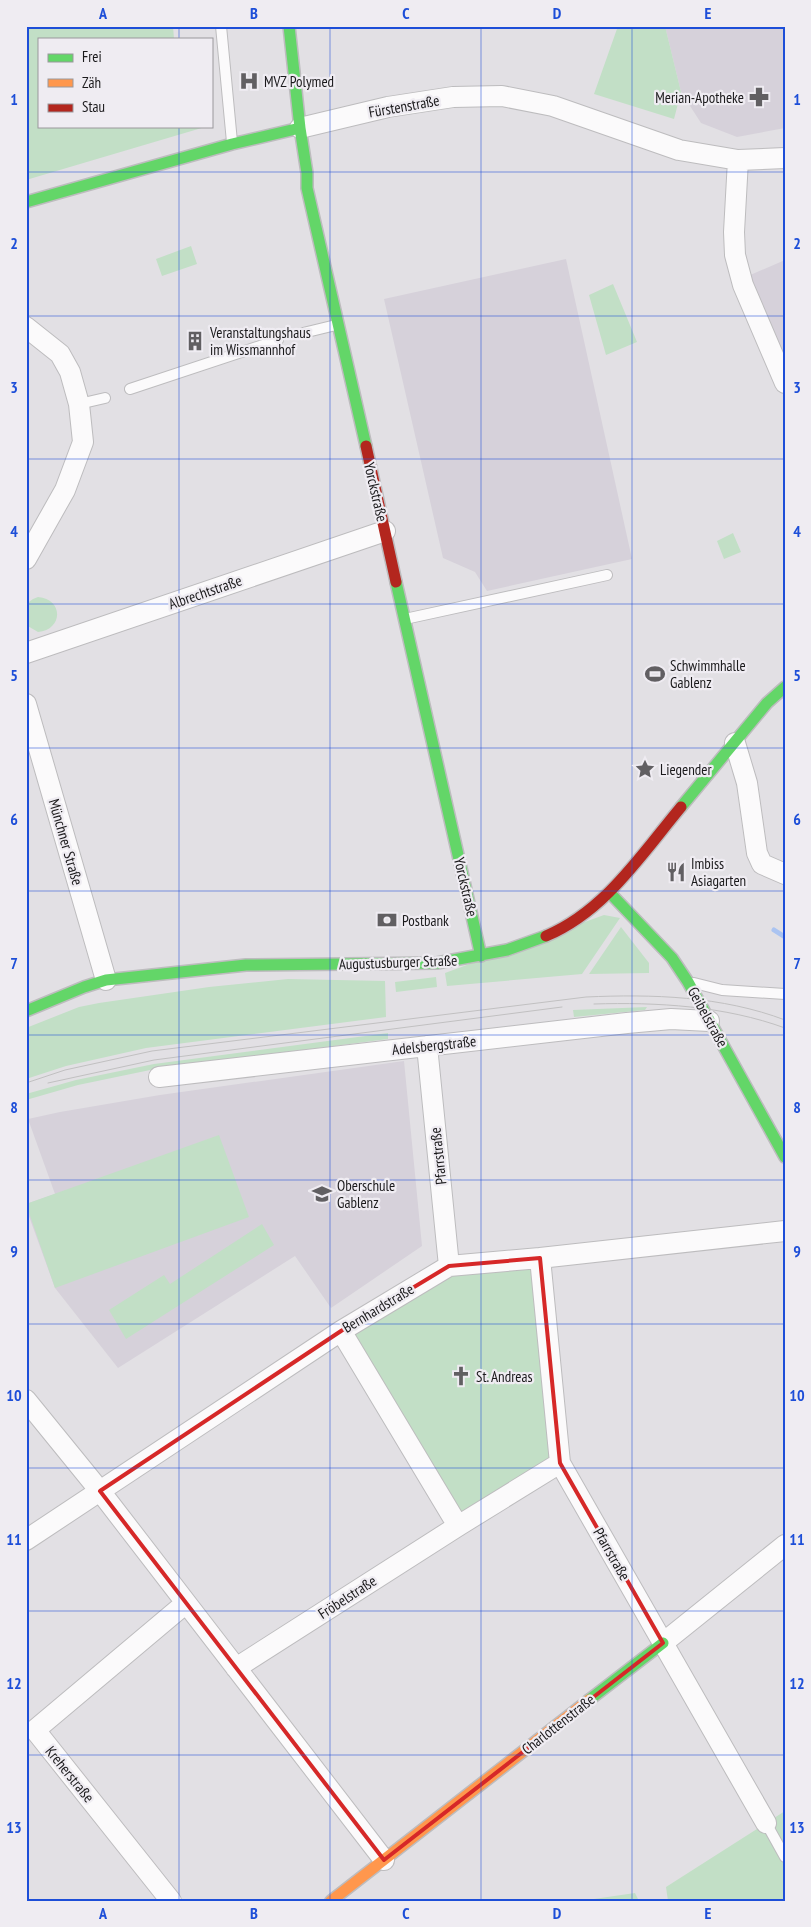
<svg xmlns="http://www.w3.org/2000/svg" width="811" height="1927" font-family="'PT Sans Narrow',sans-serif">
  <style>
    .built { fill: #d6d1da }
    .green { fill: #c2dfc6 }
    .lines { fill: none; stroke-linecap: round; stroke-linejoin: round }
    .stream { stroke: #abc4f1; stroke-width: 5 }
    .lane-casing { stroke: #bdbcbe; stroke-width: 12 }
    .street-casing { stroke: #bdbcbe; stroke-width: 22 }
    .fast-casing { stroke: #bdbcbe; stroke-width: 14 }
    .slow-casing { stroke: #bdbcbe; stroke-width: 14 }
    .jam-casing { stroke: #bdbcbe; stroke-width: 14 }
    .lane { stroke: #fbfafb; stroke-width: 10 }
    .street { stroke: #fbfafb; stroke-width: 20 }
    .fast { stroke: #63d668; stroke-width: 11 }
    .slow { stroke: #ff974d; stroke-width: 11 }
    .jam { stroke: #b3261e; stroke-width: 11 }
    .tram { stroke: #c1c0c1; stroke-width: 1 }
    .marked { fill: none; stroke: #d62828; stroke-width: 4; stroke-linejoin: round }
    .grid { fill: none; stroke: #1d4ed8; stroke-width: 1; stroke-opacity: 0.55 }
    .labels { text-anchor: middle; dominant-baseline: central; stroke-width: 4.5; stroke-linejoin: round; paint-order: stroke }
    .poi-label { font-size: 15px; fill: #1b1a1c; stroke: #efecf2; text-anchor: start }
    .street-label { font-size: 15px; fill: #1b1a1c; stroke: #efecf2 }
    .neatline { fill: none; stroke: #1d4ed8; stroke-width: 2 }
    .grid-label { font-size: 16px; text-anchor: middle; font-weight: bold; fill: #1d4ed8 }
  </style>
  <rect width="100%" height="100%" fill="#e2e0e4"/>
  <path class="built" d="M665,26h120v102l-48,9 -36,-14 -20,-31z
    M566,259l66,300 -145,32 -12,-19 -32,-14 -59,-259z
    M785,260v104l-37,-88z
    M404,1061l18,185 -91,62 -36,-52 -177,112 -63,-80 -29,-80v-4l29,-10 -27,-75 32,-7 100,-17z"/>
  <path class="green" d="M26,26h147l1,13h-135v87l166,1 -179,53z
    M618,26h47l16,66 -7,27 -80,-25z
    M191,246l6,18 -35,12 -6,-17z
    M613,284l24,58 -31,13 -17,-60z
    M733,533l8,19 -17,7 -7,-18z
    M38,597c26,2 25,33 0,35l-12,-7v-21l7,-5z
    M604,915l16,3 -38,56 -135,12 -2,-13z
    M621,927l28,36v10l-60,1z
    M436,977l1,10 -41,5 -1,-10z
    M288,979l97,2 1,36 -240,31 -80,18 -40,13v-51l53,-21 20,-4 110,-16z
    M647,1007l-2,3 -71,7 -1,-7z
    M388,1033v6l-233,30 -77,16 -52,15v-6l50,-14 78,-16z
    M219,1135l30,82 -194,71 -29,-84z
    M262,1224l12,21 -148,94 -17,-29 55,-35 6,9z
    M540,1258l20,205 -102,63 -109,-200 100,-60z
    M785,1811v90h-117l-2,-14z
    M635,1893l4,8h-59z"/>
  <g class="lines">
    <path class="stream" d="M774,930l11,7"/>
    <defs>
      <path id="lane" d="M221,26l11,116
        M303,333l33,-8
        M130,389l148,-49
        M79,404l26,-6
        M405,619l202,-44
        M694,983l28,7 63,4
        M766,1823l19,34"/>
      <path id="street" d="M300,128l88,-21 65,-10 49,-1 51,10 126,44 59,10 47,-2
        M738,160l-4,72 1,23 8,30 42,98
        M26,327l34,27 10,18 9,32 4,38 -18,48 -39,69
        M26,653l359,-122
        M26,704l80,276
        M735,743l12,40 10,70 5,11 23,10
        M427,1046l22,220
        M159,1077l468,-54 44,-4 38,2
        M540,1258l20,205 206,360
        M341,1331l117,195
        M26,1400l74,91 284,369
        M26,1540l315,-209 108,-65 91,-8 245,-27
        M663,1643l122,-98
        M236,1668l222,-142 102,-63
        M171,1901l-136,-171 151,-127"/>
      <path id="fast" d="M289,26l11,102 7,45v15l59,258
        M26,202l206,-58 68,-16
        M396,582l85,374
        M681,807l86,-104 18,-16
        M610,893l62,65 16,24 97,175
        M26,1011l58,-24 22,-7 140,-15 191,-2 70,-13 39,-14
        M589,1700l74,-57"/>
      <path id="slow" d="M331,1901l258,-201"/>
      <path id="jam" d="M366,446l30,136
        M546,936c59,-25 95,-81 135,-129"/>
    </defs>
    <use href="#lane" class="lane-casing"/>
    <use href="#street" class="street-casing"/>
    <use href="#fast" class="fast-casing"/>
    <use href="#slow" class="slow-casing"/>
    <use href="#jam" class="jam-casing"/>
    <use href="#lane" class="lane"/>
    <use href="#street" class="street"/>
    <use href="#fast" class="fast"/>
    <use href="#slow" class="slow"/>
    <use href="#jam" class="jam"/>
    <path class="tram" d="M594,1004c63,-2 131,2 191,24
      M26,1083l39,-13 87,-19 434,-54c66,-3 136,-1 199,23
      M48,1083l106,-23 408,-53"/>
  </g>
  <path class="marked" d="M540,1258l20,205 103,180 -279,217 -284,-369 241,-160 108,-65z"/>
  <path class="grid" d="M179,26v13M330,26v1875M481,26v1875M632,26v1875M179,126v1775M26,172h759M26,316h759M26,459h759M26,604h759M26,748h759M26,891h759M26,1035h759M26,1180h759M26,1324h759M26,1468h759M26,1611h759M26,1755h759"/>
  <defs>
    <symbol id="hospital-bare" viewBox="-9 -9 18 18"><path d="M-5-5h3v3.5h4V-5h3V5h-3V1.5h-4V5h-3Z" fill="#615f62" stroke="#efecf2" stroke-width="2.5" paint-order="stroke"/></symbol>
    <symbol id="pharmacy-bare" viewBox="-9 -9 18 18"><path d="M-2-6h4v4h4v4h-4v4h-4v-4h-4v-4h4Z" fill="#615f62" stroke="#efecf2" stroke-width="2.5" paint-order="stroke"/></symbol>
    <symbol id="building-bare" viewBox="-9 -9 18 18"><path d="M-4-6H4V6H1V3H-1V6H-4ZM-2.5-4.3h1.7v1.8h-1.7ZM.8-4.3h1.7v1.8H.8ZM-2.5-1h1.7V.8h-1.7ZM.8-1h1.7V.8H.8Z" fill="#615f62" stroke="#efecf2" stroke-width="2.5" paint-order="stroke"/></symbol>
    <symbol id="stadium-bare" viewBox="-9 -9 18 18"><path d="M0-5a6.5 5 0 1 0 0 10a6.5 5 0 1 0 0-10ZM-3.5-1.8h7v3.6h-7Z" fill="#615f62" stroke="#efecf2" stroke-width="2.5" paint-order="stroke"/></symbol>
    <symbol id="sight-bare" viewBox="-9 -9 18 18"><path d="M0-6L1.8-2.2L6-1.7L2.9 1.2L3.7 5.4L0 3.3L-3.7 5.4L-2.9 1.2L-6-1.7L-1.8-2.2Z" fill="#615f62" stroke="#efecf2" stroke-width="2.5" paint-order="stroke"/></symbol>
    <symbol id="restaurant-bare" viewBox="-9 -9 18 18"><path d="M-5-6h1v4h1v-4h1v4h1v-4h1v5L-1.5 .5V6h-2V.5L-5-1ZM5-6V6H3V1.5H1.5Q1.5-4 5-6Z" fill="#615f62" stroke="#efecf2" stroke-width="2.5" paint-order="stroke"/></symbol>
    <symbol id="bank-bare" viewBox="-9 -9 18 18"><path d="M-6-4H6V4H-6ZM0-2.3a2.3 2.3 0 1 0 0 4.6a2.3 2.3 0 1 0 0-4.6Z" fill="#615f62" stroke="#efecf2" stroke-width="2.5" paint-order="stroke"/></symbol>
    <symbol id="school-bare" viewBox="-9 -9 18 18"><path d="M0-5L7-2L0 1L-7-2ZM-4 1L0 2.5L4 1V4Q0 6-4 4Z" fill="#615f62" stroke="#efecf2" stroke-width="2.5" paint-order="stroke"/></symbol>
    <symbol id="church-bare" viewBox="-9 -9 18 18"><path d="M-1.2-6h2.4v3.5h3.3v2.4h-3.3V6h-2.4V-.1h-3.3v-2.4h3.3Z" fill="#615f62" stroke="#efecf2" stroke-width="2.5" paint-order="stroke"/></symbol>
  </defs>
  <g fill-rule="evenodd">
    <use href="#hospital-bare" x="235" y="67" width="28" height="28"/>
    <use href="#pharmacy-bare" x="745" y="83" width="28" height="28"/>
    <use href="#building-bare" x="181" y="327" width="28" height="28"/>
    <use href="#stadium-bare" x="641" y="660" width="28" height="28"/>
    <use href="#sight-bare" x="631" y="755" width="28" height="28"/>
    <use href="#restaurant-bare" x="662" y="858" width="28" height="28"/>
    <use href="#bank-bare" x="373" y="906" width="28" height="28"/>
    <use href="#school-bare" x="308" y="1180" width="28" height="28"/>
    <use href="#church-bare" x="447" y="1362" width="28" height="28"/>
  </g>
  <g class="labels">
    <g class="poi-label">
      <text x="264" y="81">MVZ Polymed</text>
      <text x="744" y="97" text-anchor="end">Merian-Apotheke</text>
      <text x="210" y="332">Veranstaltungshaus<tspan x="210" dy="17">im Wissmannhof</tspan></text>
      <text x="670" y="665">Schwimmhalle<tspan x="670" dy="17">Gablenz</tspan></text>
      <text x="660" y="769">Liegender</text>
      <text x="691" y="863">Imbiss<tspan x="691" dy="17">Asiagarten</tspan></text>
      <text x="402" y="920">Postbank</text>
      <text x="337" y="1185">Oberschule<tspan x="337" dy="17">Gablenz</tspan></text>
      <text x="476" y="1376">St. Andreas</text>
    </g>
    <g class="street-label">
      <text transform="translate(404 106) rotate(-10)">Fürstenstraße</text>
      <text transform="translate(376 492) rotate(77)">Yorckstraße</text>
      <text transform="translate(205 592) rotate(-19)">Albrechtstraße</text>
      <text transform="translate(66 842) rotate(74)">Münchner Straße</text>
      <text transform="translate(466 887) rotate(77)">Yorckstraße</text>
      <text transform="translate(398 962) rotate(-2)">Augustusburger Straße</text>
      <text transform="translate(708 1017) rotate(61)">Geibelstraße</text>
      <text transform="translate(434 1045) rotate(-6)">Adelsbergstraße</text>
      <text transform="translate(438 1156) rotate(-96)">Pfarrstraße</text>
      <text transform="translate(378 1308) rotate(-31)">Bernhardstraße</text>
      <text transform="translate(612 1554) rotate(60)">Pfarrstraße</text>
      <text transform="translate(347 1597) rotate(-33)">Fröbelstraße</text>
      <text transform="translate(558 1724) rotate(-38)">Charlottenstraße</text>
      <text transform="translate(70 1774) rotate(51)">Kreherstraße</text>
    </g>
  </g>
  <rect width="811" height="1927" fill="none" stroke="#efecf2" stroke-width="55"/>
  <rect x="38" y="38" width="175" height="90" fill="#efecf2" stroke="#9a989c"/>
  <rect x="48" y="54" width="25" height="8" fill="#63d668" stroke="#9a989c"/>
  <text x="82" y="62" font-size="15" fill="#1b1a1c">Frei</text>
  <rect x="48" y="79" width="25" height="8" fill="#ff974d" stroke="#9a989c"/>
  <text x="82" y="88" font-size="15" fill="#1b1a1c">Zäh</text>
  <rect x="48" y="104" width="25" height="8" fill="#b3261e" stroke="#9a989c"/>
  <text x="82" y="112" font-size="15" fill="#1b1a1c">Stau</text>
  <rect x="28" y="28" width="756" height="1872" class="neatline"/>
  <g class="grid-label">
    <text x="103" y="19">A</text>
    <text x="254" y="19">B</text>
    <text x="406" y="19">C</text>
    <text x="557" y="19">D</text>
    <text x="708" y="19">E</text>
    <text x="14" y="105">1</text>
    <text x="797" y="105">1</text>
    <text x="14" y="249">2</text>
    <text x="797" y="249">2</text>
    <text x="14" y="393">3</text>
    <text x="797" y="393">3</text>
    <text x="14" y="537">4</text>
    <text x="797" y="537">4</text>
    <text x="14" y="681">5</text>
    <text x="797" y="681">5</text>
    <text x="14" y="825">6</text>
    <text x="797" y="825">6</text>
    <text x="14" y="969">7</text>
    <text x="797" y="969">7</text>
    <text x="14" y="1113">8</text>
    <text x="797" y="1113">8</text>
    <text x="14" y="1257">9</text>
    <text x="797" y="1257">9</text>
    <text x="14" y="1401">10</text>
    <text x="797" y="1401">10</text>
    <text x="14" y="1545">11</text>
    <text x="797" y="1545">11</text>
    <text x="14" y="1689">12</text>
    <text x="797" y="1689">12</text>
    <text x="14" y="1833">13</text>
    <text x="797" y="1833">13</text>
    <text x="103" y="1919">A</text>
    <text x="254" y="1919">B</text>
    <text x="406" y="1919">C</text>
    <text x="557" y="1919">D</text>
    <text x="708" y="1919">E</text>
  </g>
</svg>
